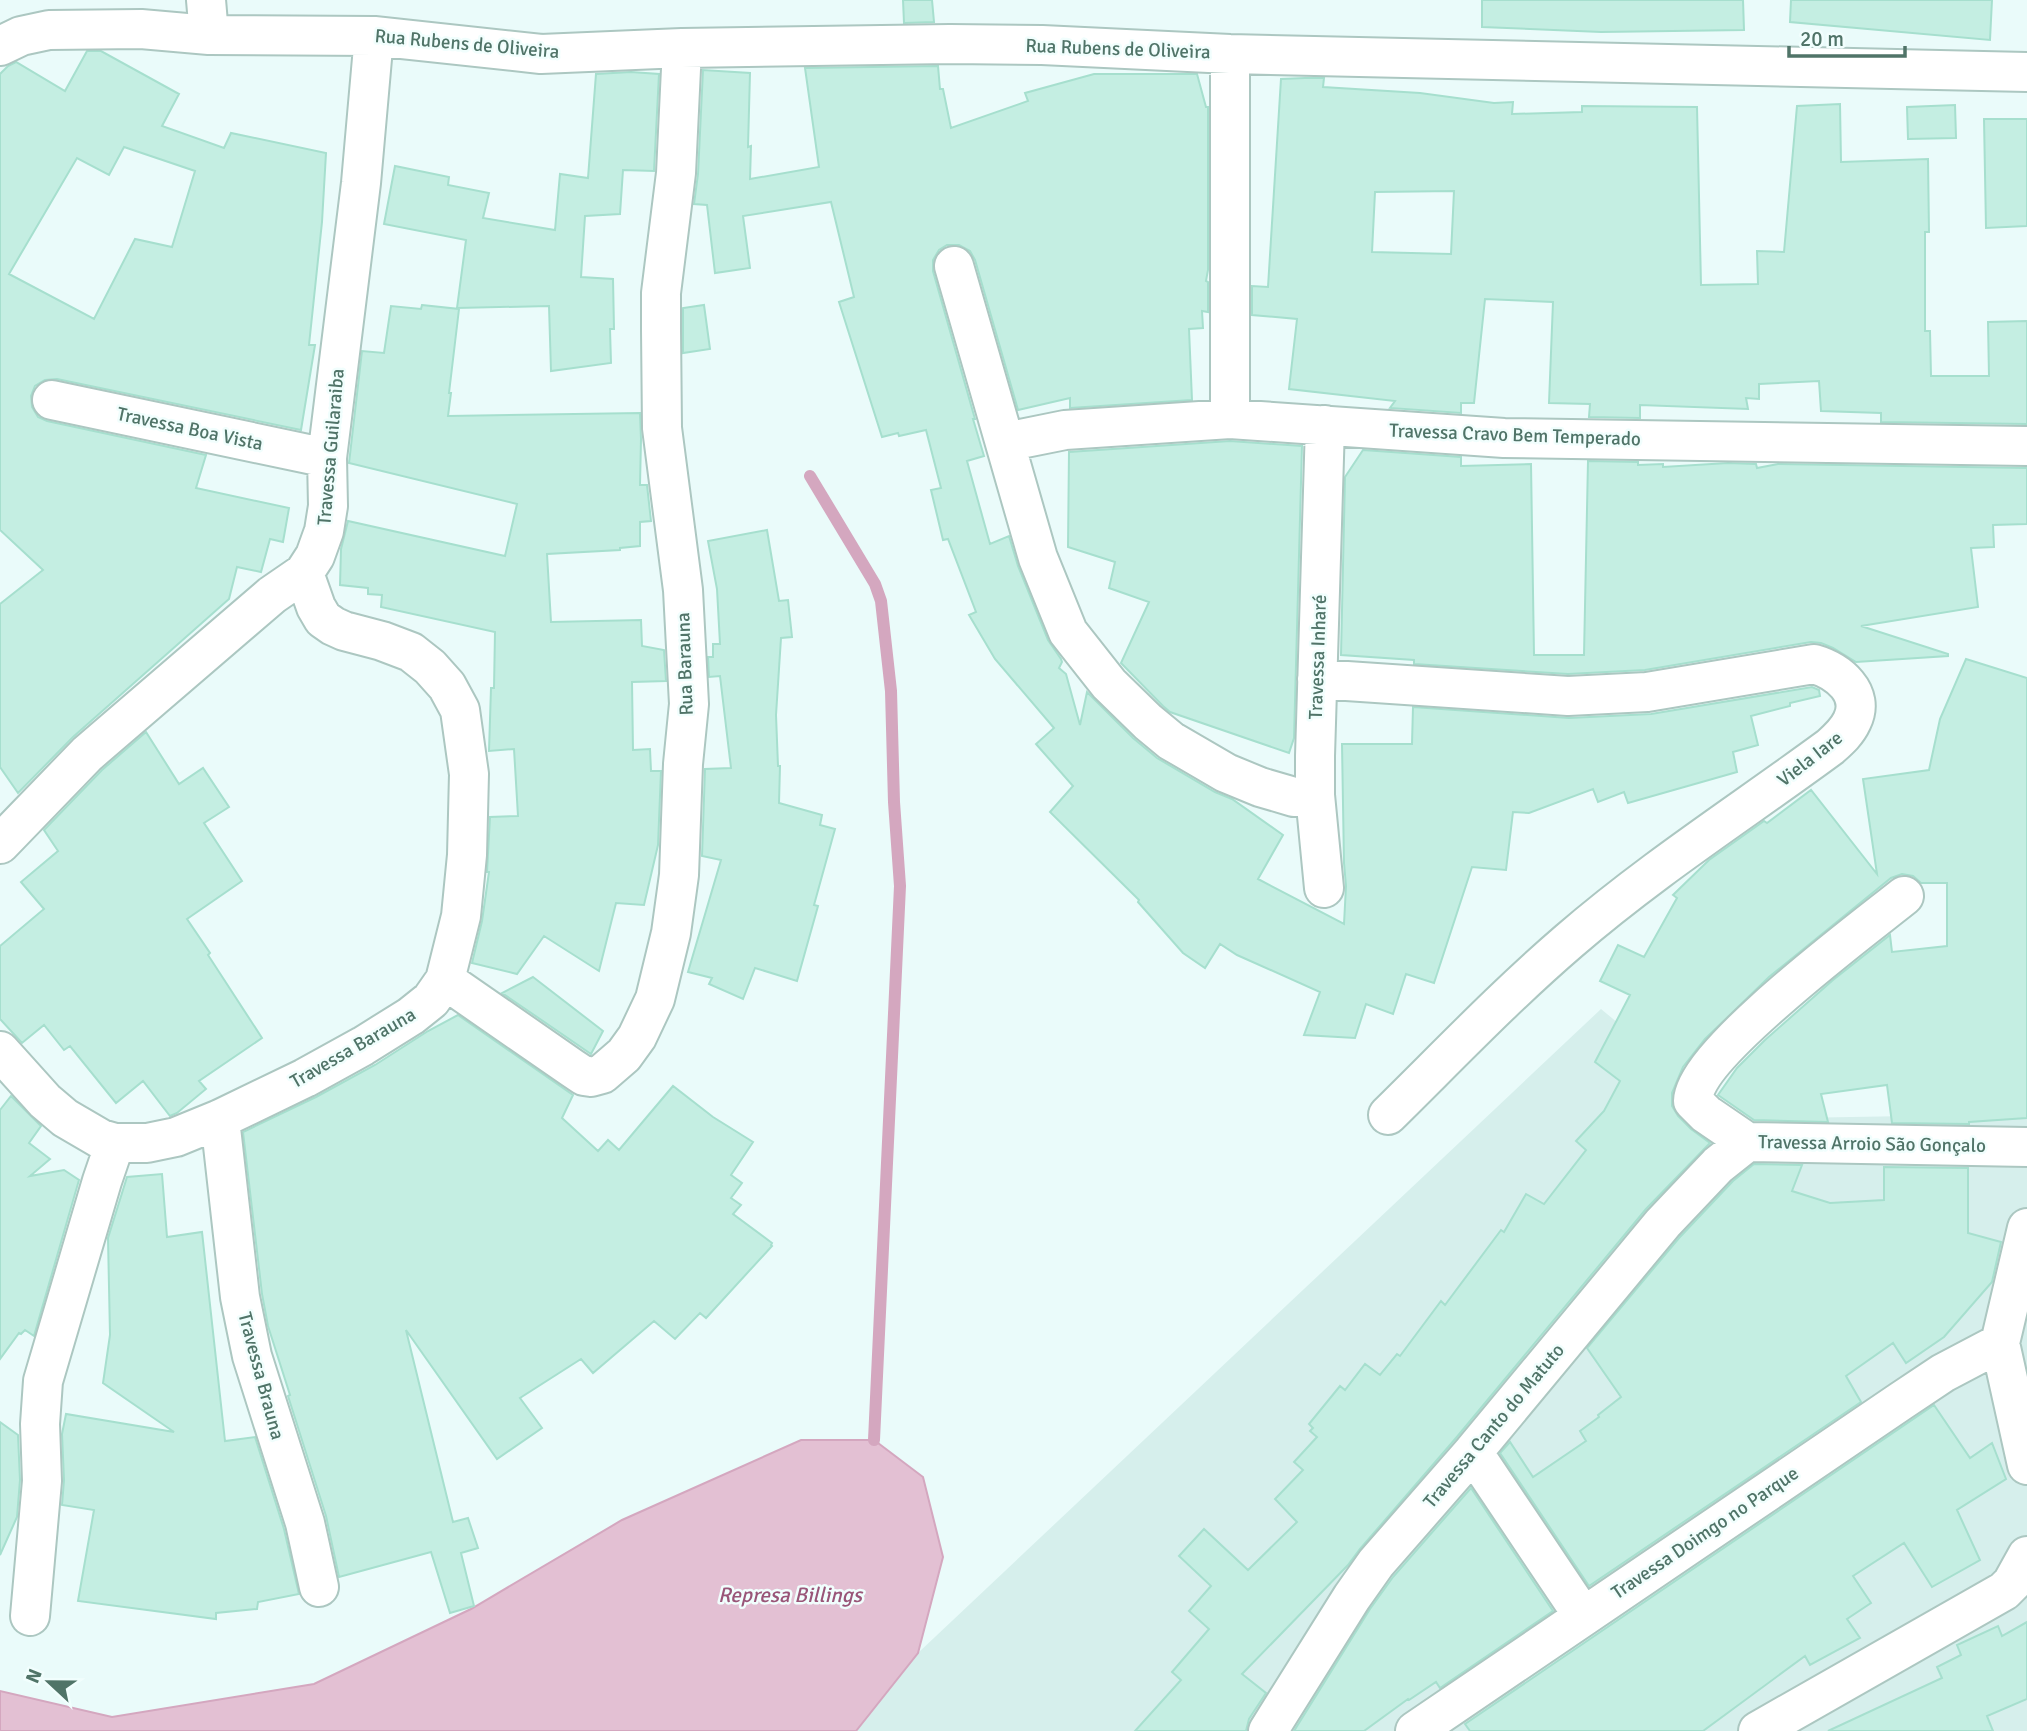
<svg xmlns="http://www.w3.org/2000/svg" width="2027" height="1731" font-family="Signika,sans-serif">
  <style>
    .residential { fill: #d6efec }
    .water { fill: #e3c0d3; stroke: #d4a7bf; stroke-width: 2 }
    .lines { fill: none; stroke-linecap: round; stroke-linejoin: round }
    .stream { stroke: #d4a7bf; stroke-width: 12 }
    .building { fill: #c4eee2; stroke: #a6dfce; stroke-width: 2; fill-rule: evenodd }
    .minor-casing { stroke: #acc7c1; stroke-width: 42 }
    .minor { stroke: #fff; stroke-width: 38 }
    .labels { text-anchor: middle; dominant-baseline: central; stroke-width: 5; stroke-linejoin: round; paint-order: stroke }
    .street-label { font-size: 19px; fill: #507468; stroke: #f1fefd }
    .water-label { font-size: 21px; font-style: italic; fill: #995578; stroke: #f1fefd }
  </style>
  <rect width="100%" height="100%" fill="#eafbfa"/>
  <path class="residential" d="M1601,1009l133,110 293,-5v617h-1171l62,-78z"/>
  <path class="water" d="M801,1440h73l49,37 20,80 -25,96 -62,78h-856v-40l112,26 202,-33 157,-75 151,-89z"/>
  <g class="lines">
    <path class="stream" d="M810,476l65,108 6,17 10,90 3,111 6,84 -26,554"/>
  </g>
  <path class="building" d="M903,0h29l2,22 -30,1z
    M1482,0h261l1,30 -143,2 -119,-5z
    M1791,0h201l-2,40 -200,-18z
    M87,51h14l78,43 -17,32 62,22 7,-15 95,20 -4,69 -13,123h6l-14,85 -244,-51 -12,1 -10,6 -4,10 1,11 6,10 9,4 159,34 -10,33 93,20 -6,34 -13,-3 -9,33 -24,-5 -8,32 -156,138 -55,56 -18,-26v-163l43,-34 -43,-40v-456l8,-8 8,-4 49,29zM124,147l71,24 -23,76 -37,-8 -41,80 -85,-45 68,-116 32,17z
    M938,66l2,23h3l8,39 77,-27 -3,-8 69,-19h103l9,33h2v163l-2,11 2,1v30l-6,-1 1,17 -14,1 3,71 -122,8v-10l-52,12 -43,-150 -5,-9 -11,-6h-12l-8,5 -6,10v11l42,148h-2l11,37 -17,5 23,83 19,-8 9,30 30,74 13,19 1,3 -3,6 7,6 14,51 7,-33 46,46 24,20 58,34 17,7 51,36 -25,44 86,45 2,-38 -2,-23 -2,-119h70l1,-37 156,11 82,-4 161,-27 7,3 1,6 -30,7v3l-39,10 7,29 -25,7 4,20 -109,31 -4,-11 -26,10 -5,-13 -64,24 -16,-1 -7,58 -34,-3 -38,116 -28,-9 -13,40 -27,-10 -11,34 -51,-3 16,-43 -83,-37 -17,-11 -15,24 -22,-15 -45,-51 1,-2 -89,-88 23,-26 -37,-42 18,-16 -59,-69 -26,-44 7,-3 -28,-73 -5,1 -12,-50 10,-2 -15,-58 -27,6 -1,-3 -16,4 -43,-135 15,-5 -23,-95 -88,14 7,52 -35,5 -8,-68 -13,-1 4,-30 5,-104 47,3 -2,74 3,-1 -1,33 69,-12 -14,-99z
    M631,72l28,2 -5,97 -31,-1 -3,44 -35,2 -4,61 32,2 1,50h-4l1,34 -60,8 -2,-65 -92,2 9,-68 -82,-16 11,-58 54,11 -1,8 41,8 -6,25 72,12 5,-56 28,4 8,-104z
    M1305,78h19l-1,9 97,6 74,10 19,-1 -1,12 70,-2v-6l115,1 4,178 57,-1 -1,-33 27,1 13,-146 43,-2 1,58 87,-3 1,73h-4v99h5l1,45h58l-1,-54 39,-1v103l-146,-2v-9l-60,-2 -2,-30 -60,3v15l-13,-1 2,11 -108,-4v13l-51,-1 1,-13 -41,-1 4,-101 -68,-3 -11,104h-13v10l-71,-5 5,-7 -106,-12 8,-70 -45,-4v-29l16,1 13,-208zM1454,191l-3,63 -79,-2 3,-60z
    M1955,105l1,33 -48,1 -1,-32z
    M1984,119h43v107l-41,2z
    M422,305l37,4 -10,84h2l-3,23 192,-3 1,26 -1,46h7l4,36 -11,1v24l-20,2v2l-73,4 4,68 90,-2 1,26 22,4 2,31 -34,1 1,68 17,-1 1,22h10l-3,74 -14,60 -28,-2 -17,68 -55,-35 -27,38 -45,-11 10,-42 7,-49h-2l3,-55 28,-1 -4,-67 -25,2 2,-63h3l1,-56 -114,-25 1,-12 -14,-1v-6l-28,-3 1,-36 7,-28 157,35 12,-52 -168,-41 13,-112 22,2 7,-47 30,3z
    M704,305l6,44 -27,4v-45z
    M1230,441l72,5 -8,292 -5,15 -119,-41 -7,-6 -42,-43 28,-61 -40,-14 6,-26 -47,-15 1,-95z
    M1363,450l98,7v9l70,-2 3,191h50l4,-194 50,1v3l25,-1v3l65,-4 28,1 1,4 21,-4 249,4v56l-34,1 1,22 -23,1 7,59 -117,19 87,28v2l-92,6 -23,-14 -12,-5 -10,-1 -166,28 -77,4 -154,-10v-4l-73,-5 4,-178z
    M767,530l12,71 9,-1 4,37 -11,1 -5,77 2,51h2l-1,37 43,12 -2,10 15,4 -21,76 4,1 -21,75 -42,-13 -12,31 -34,-15 3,-6 -24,-6 33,-112 -19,-4 3,-87 26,-1 -11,-92 -11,1 -1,-20h5v-13h7l-3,-55 -9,-48z
    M1966,659l61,19v440l-58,4v2l-77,-1 -5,-38 -66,9 7,28 -74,-2 -36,-25 19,-27 28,-28 68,-60 57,-45 2,17 55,-6v-63h-26l-8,-7 -11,-2 -11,4 -122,99 -64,62 -22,28 -11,26v13l6,10 13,13 19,14 -64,66 -190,229 -96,111 -12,16 -106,109 24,19 -17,26 -3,12h-111l46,-51 -9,-8 37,-43 -20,-18 22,-25 -32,-30 25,-27 44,41 49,-48 -22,-23 28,-29 -9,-8 23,-25 -7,-6 3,-3 -4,-4 31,-38 5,4 20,-26 15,11 17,-21 3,2 41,-55 4,4 56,-75 3,2 22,-38 18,10 42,-54 -10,-9 28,-30 16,-30 -25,-19 35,-67 -30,-14 18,-36 26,12 33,-59 -4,-3 36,-35 55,-39 3,2 44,-33 66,84 -14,-95 66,-9 11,-51z
    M146,732l33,52 24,-16 26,39 -25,16 38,58 -55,38 23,34 -2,2 54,83 -63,43 7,8 -29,24 -7,3 -27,-35 -27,22 -46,-57 -6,4 -20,-25 -22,18 -22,-24v-73l44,-37 -23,-27 37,-31 -14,-21 58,-60z
    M533,977l70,54 -12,23 -89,-61z
    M458,1015l115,80 -11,23 36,33 10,-11 11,10 54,-64 40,31 40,25 -22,33 11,8 -11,15 10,7 -8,9 39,29 -1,2 1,1 -66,72 -6,-5 -25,26 -21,-18 -61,52 -12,-14 -61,39 22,30 -45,31 -91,-129 47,192 15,-4 10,30 -17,5 13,53 -24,7 -19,-61 -92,25 -13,-61 -38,-120 2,-1 -22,-69 -6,-32 -19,-162 73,-35 59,-32 53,-34z
    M11,1096l30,30 -12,17 21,16 -20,17 34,-6 15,10 -45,156 -9,-6 -4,4 -2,-1 -19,26v-249z
    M1754,1164l48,1 -10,26 38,12 54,-3v-33l84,1v65l33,9 -9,40 -48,55 -38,26 -13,-20 -47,33 15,26 -272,184 -89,-133 10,-11 23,35 53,-36 -6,-10 19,-14 -1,-2 23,-18 -34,-49 92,-110 54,-57z
    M162,1174l5,63 35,-5 23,209 30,-4 29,92 15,65 -41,8 -1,7 -41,4v6l-138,-18 16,-91 -32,-5 2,-25 -2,-46 4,-20 108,18 -71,-49 7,-48 -2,-97 19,-61z
    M1934,1405l36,53 22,-15 14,36 -49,31 23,50 -48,27 -28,-44 -51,33 18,27 -24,16 13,19 -50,27 -5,-9 -102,75h-233l-5,-7z
    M0,1422l18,13 2,45 -3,37 -17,38z
    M1471,1488l82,123 -113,77 -4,-6 -27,18 -1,-1 -44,32h-70l76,-122 23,-32z
    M2027,1622v77l-40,17 6,15h-165l114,-53 -5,-11 24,-12 -4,-10 41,-19 4,10z"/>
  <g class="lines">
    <defs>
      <path id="minor" d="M206,0l3,35
        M0,46l21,-10 28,-6 92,-1 68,6 165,1 167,18 141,-6 268,-4 92,1 188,9 797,18
        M954,266l84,292 30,74 41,52 39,38 23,19 55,32 34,14 34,10 21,-2
        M52,400l275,58
        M1230,419v-365
        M1005,442l60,-12 165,-11 274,19 523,8
        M1317,679l251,17 79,-4 167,-28c24,7 52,29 38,57 -5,11 -13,18 -22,26 -87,64 -179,123 -261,194 -64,55 -122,116 -181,174
        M0,844l87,-90 185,-159 32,-22 11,-17 9,-25 4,-25 -1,-48 34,-275 13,-147
        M1324,888l-9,-93v-39l10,-331
        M1904,896c-41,33 -210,158 -211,205l13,13 41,28 280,5
        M445,980l127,88 12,8 7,1 11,-3 22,-19 13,-18 18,-38 16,-66 8,-58 4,-111 6,-60 -6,-114 -21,-162 -1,-98v-37l15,-120 6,-125
        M0,1051l45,50 20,17 36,21 14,4h32l29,-6 44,-18 85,-41 58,-32 48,-30 20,-16 14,-20 16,-64 6,-61 2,-81 -9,-64 -13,-24 -17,-19 -19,-15 -29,-11 -38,-10 -11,-5 -10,-7 -7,-12 -12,-34
        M220,1119l20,178 12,59 53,167 14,64
        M2027,1228l-27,115 27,122
        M1473,1452l110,164
        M30,1616l12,-135 -2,-57 3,-43 59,-200 13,-38
        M1268,1731l84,-134 24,-34 97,-111 190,-229 55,-58 29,-23
        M1415,1731l486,-330 42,-28 57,-30
        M1758,1731l246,-140 8,-8 15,-27"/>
    </defs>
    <use href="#minor" class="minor-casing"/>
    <use href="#minor" class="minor"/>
  </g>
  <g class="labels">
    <g class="street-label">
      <text transform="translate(467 44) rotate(5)">Rua Rubens de Oliveira</text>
      <text transform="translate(1118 49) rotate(2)">Rua Rubens de Oliveira</text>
      <text transform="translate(190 429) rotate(12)">Travessa Boa Vista</text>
      <text transform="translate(1515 435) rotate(2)">Travessa Cravo Bem Temperado</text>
      <text transform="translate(331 447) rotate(-85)">Travessa Guilaraiba</text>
      <text transform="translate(1318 657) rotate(-88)">Travessa Inharé</text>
      <text transform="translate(685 664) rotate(-92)">Rua Barauna</text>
      <text transform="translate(1810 759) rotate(-38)">Viela Iare</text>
      <text transform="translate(353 1048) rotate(-30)">Travessa Barauna</text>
      <text transform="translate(1872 1144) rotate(1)">Travessa Arroio São Gonçalo</text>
      <text transform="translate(261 1376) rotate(75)">Travessa Brauna</text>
      <text transform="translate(1494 1426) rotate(-50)">Travessa Canto do Matuto</text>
      <text transform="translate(1705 1533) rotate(-34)">Travessa Doimgo no Parque</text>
    </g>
    <g class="water-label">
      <text x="790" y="1595">Represa Billings</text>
    </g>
  </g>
  <g transform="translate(49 1682) rotate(292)" stroke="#f1fefd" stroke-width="5" paint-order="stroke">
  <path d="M0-5L12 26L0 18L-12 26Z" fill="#507468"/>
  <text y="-10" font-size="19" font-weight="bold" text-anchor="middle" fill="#507468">N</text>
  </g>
  <path d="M1789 46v10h116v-10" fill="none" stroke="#507468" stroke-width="3.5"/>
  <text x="1800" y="46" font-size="21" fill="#507468" stroke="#f1fefd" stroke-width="5" paint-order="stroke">20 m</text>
</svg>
